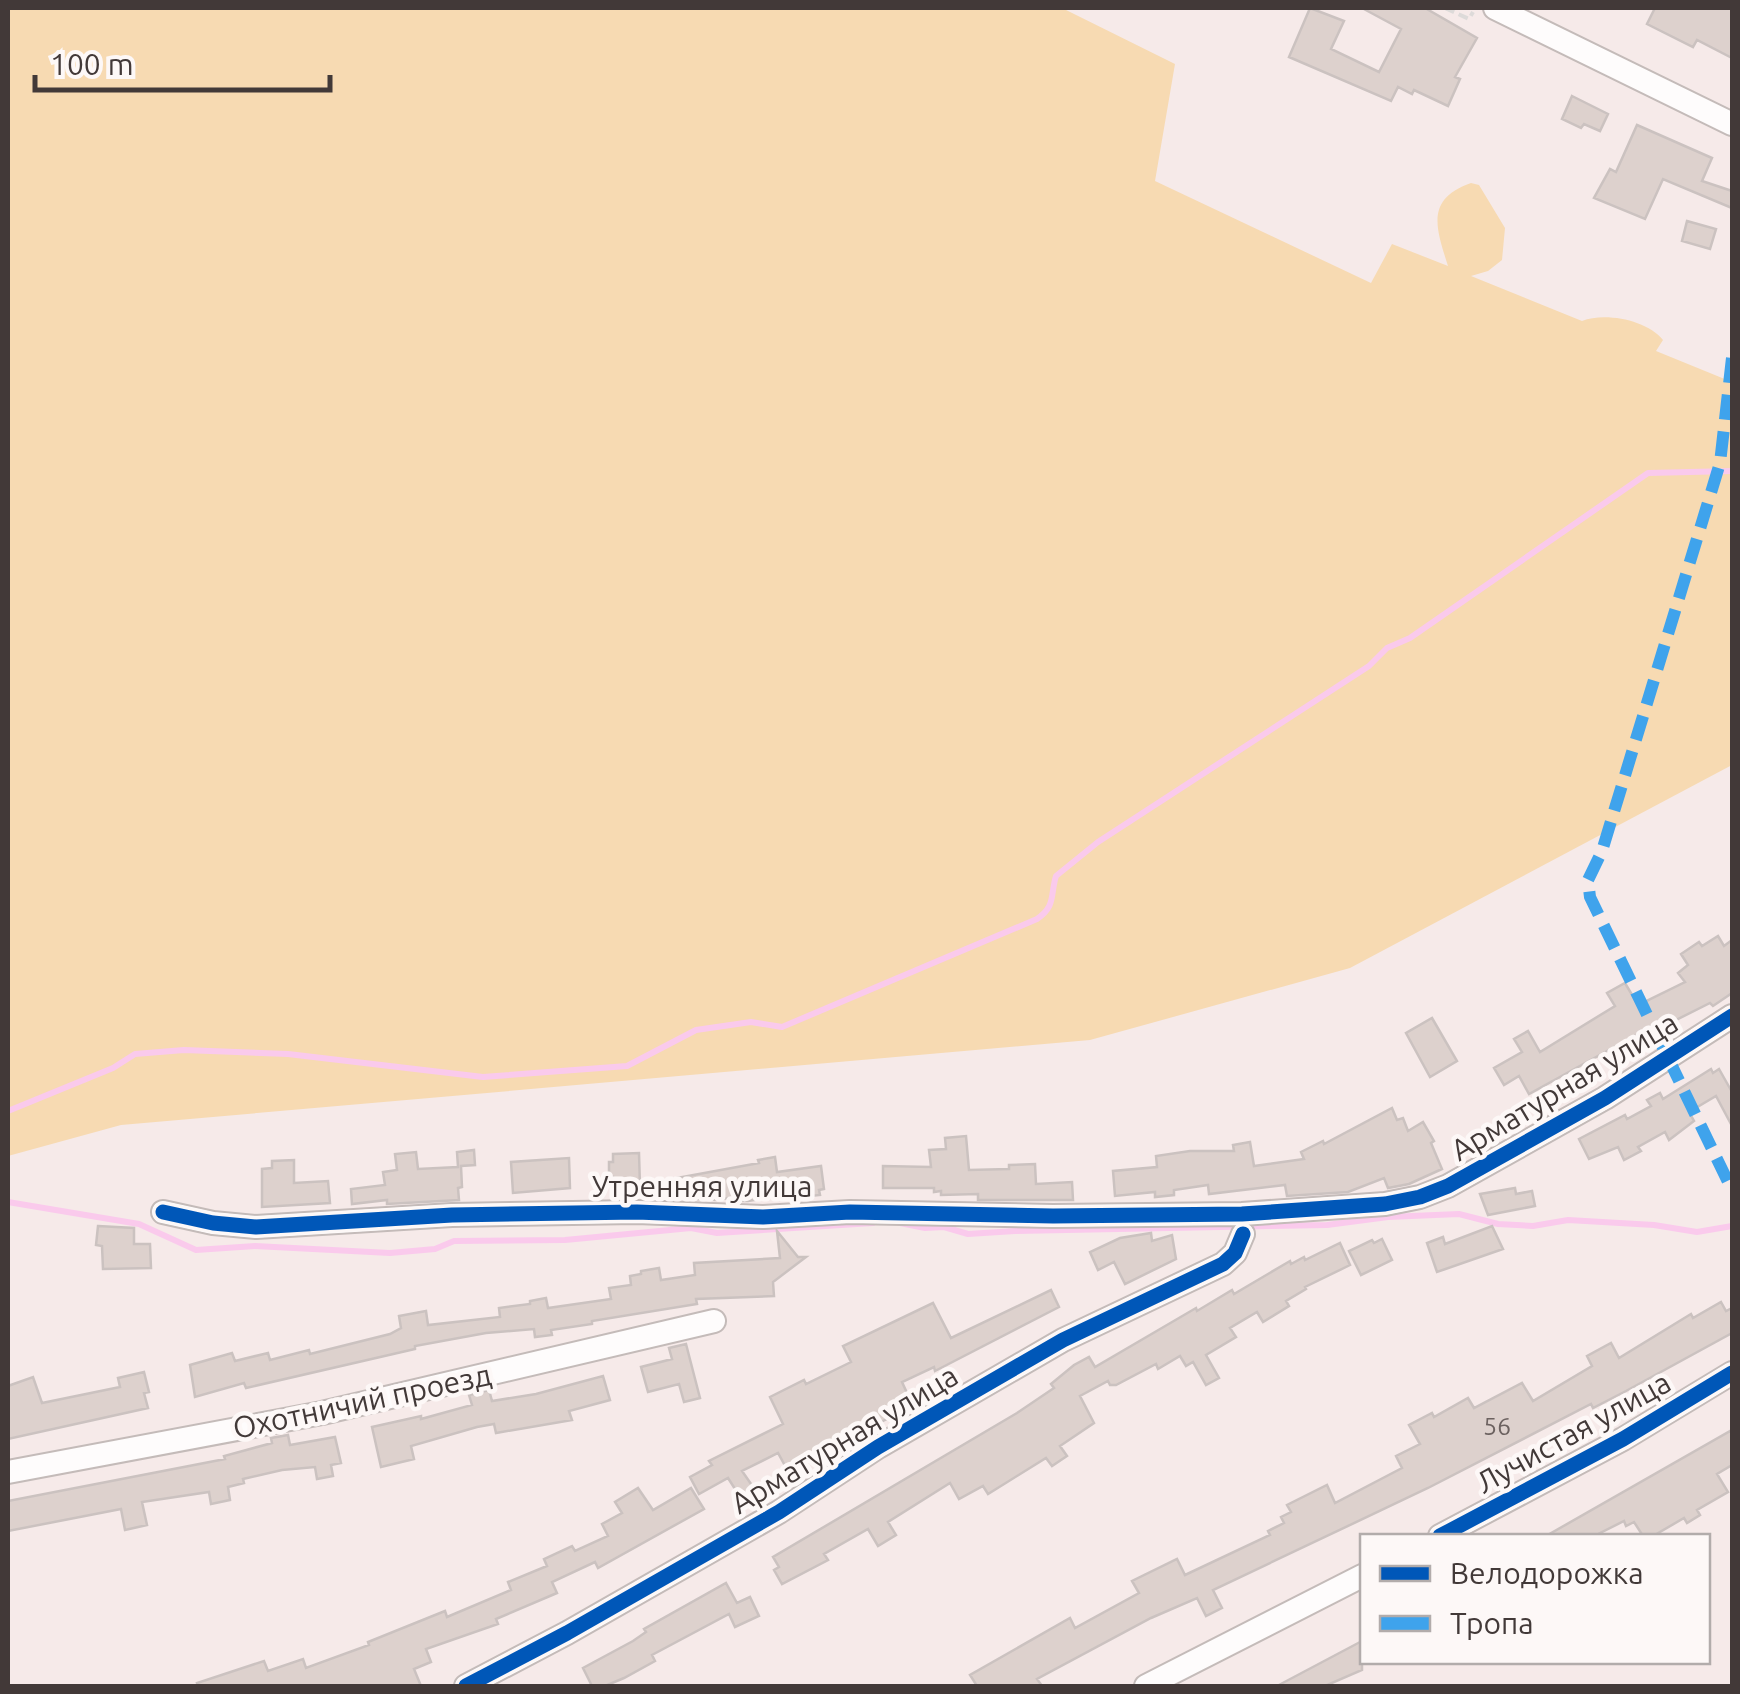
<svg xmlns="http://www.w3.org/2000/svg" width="1740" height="1694" font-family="Ubuntu,sans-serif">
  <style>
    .green { fill: #f7dab2 }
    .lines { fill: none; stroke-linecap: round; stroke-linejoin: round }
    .stream { stroke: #facaec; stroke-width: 6 }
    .building { fill: #ddd1cd; stroke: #cbc2c0; stroke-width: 2.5 }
    .street-casing { stroke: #c4bbb9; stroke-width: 26 }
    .path { stroke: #dddad9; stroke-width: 4; stroke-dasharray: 10 5; stroke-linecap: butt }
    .street { stroke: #fefcfc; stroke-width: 22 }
    .quiet { stroke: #3fa3ec; stroke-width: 12; stroke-dasharray: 25 12; stroke-linecap: butt }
    .cycleway-casing { stroke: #fdf8f7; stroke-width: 21 }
    .cycleway { stroke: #0057b8; stroke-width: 15 }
    .labels { text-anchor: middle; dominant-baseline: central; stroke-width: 9; stroke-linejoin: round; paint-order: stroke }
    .number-label { font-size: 25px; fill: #6c6260 }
    .street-label { font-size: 30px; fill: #423938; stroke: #fdf8f7 }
  </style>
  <rect width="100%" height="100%" fill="#f6eae9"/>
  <path class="green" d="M8,8h1054l113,56 -20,117 216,102 21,-39 56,22c-12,-38 -23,-67 23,-83l8,2 26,43 -3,32 -14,11 -17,5 111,45c23,-9 65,-1 81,19l-7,11 76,31v383l-382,203 -260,72 -969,85 -113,31z"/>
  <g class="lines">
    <path class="stream" d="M8,1111l105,-43 22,-14 49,-4 104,4 195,23 144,-11 69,-36 55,-8 31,5 255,-108c19,-13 13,-23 19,-43l42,-34 271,-176 18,-18 23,-10 238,-165 84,-2
      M8,1202l131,22 57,26 59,-4 135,7 45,-4 19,-8 111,-1 126,-12 26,5 156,-10
      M900,1223l25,5 19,-1 24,7 47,-3 312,-6 61,-8 71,-3 39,10 35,2 35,-6 86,5 43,7 35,-6"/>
  </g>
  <path class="building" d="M1310,8l34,13 -13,28 48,23 22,-43 -39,-21h63l52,30 -22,39 5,2 -12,27 -34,-16 -2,4 -14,-7 -7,14 -102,-44z
    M1655,8h77v50l-35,-18 -4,7 -46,-23z
    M1572,96l36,18 -8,17 -16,-7 -3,4 -19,-9z
    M1637,125l75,33 -10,23 30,10v17l-69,-29 -18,40 -51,-21 16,-29 6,3z
    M1687,221l29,8 -6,20 -28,-8z
    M1718,936l6,10 8,-6v53l-19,13 -3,-3 -70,35 -2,-4 -109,60 -10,-18 -15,9 -10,-17 28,-16 -8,-13 14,-8 12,21 75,-46 -8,-13 18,-10 13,22 47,-23 -7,-9 10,-8 -7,-11 18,-12 3,4z
    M1432,1018l25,43 -27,16 -24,-44z
    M1711,1069l2,4 6,-4 13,23v34l-16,-30 -27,16 5,9 -25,19 -4,-8 -27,15 3,4 -17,9 -6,-13 -29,12 -10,-20 46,-24 2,4 24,-13 -4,-6 13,-7 3,6z
    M1392,1108l5,12 6,-2 5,13 15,-9 11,19 -3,2 11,26 -33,15 -21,4 -4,-10 -36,14 -61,4 -2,-11 -76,9 -1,-9 -34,5v5l-19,2v-5l-40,4 -2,-25 44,-4 -1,-11 34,-5h44l-1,-6 17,-3 4,24 50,-7 -3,-7 22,-11 1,3z
    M966,1136l3,34 40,-1v-4l26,-1 1,20 36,-2 1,18h-95v-6l-37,1v-4l-7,1v-4h-51v-22l48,1 -2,-17 17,-1 -1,-11z
    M474,1150l1,15 -14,1 1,21 -4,1 1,12 -72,4v-4l-35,4 -1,-15 34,-4 -2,-13 14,-2 -2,-16 21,-2 2,17 40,-2 -1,-15z
    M639,1153l1,33 -27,1v-10l-4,1v-16h4v-8z
    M775,1157l2,15 44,-6 3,23 -5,1 1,5 -28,3 -1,-4 -43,7h-5l-1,-5 -26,4 -23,-1 -1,-3 -36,2 -1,-16 104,-19 -1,-3z
    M569,1158l1,30 -57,5 -2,-31z
    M294,1160v23l34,-2 2,22 -68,4v-38l10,-1v-7z
    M1515,1188l1,6 16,-3 3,15 -47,9 -8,-21z
    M98,1226l36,2v16h16l1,24 -48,1 -1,-23 -6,-1z
    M1492,1226l11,23 -66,23 -10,-29 16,-6 2,7z
    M777,1231l21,26h8l-33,25 1,14 -78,3 1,5 -105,17v3l-41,6 1,5 -17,2 -1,-8 -48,4 -71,13v3l-169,39 -2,-5 -49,14 -5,-32 42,-12 3,8 33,-8 2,7 39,-10 1,4 80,-20 11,-6 -2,-12 27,-5 2,14 72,-8 -1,-9 31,-4v-3l16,-3 2,10 63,-9 -2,-11 22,-3 -1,-9 11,-2v-3l18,-3 2,12 34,-5 -1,-12 86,-5z
    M1151,1233l1,8 20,-6 4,24 -51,25 -11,-22 -16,8 -8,-18 30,-14z
    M1382,1239l10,21 -31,15 -12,-24 23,-11 2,3z
    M1340,1243l10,22 -45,22 1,2 -20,12 3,5 -26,16 -6,-10 -27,16 6,9 -30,18 13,23 -13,7 -13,-23 -7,4 -6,-10 -22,13 -2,-5 -40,21h-6l-2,-4 -28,15 14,27 -34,23 7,10 -15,10 -6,-8 -58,36 -5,-8 -24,13 -9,-16 -62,39 8,13 -18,11 -10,-17 -44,25 4,6 -46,24 -8,-14 5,-3 -6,-10 244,-144 37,-25 -3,-4 23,-19 15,-8 6,10 101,-59 1,3 35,-21 2,4 56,-33 1,3 13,-7 1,3z
    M1051,1290l8,17 -124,64 -1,-4 -32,15 11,24 -32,16 -4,-6 -44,23 5,9 -35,18 5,8 -14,8 -16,-29 -36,18 16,23 -14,9 -16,-25 -29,16 -9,-17 22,-12 -3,-4 74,-37 -13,-27 34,-17 2,4 45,-22 -8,-16 90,-43 18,35z
    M1721,1302l5,9 6,-3v25l-106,58 -33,17 -2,-4 -163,84 -215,102 9,18 -16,8 -9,-18 -46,20 -114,61 5,7h-65l-7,-11 100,-57 5,10 64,-35 -7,-12 45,-22 8,16 85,-40 -2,-4 16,-8 -3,-6 10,-5 -4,-7 40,-20 8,18 67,-35 -6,-12 24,-12 -11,-19 23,-12 2,4 34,-19 6,10 48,-25 11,18 59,-35 -5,-10 24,-13 8,15 72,-44 2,4z
    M686,1344l14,54 -16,4 -5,-18 -31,8 -7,-25 31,-8 -3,-11z
    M144,1372l5,20 -5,1 4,15 -140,31v-53l25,-9 9,26 78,-16 -2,-9z
    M603,1376l7,24 -41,11 3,9 -76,13 -2,-9 -17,3 -66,19 3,13 -33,8 -9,-40 49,-11v3l51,-14 -3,-10 20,-5 3,11 44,-7z
    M1732,1430v35l-15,9 11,18 -31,18 3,5 -13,8 -3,-5 -31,18h-10l-9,-14 -8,4 -2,-5 -30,15h-48z
    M288,1435l2,10 45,-8 6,26 -10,2 2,11 -16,3 -2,-12 -33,3 -39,9 1,4 -16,4 2,13 -19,4 -2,-12 -67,10 5,23 -22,5 -4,-21 -113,22v-30l217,-42 -1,-3 48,-13 -1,-5z
    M638,1488l15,22 38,-22 13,21 -106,59 -3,-6 -43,20 5,11 -61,26 2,5 -72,25 5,13 -17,7 7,17h-223l-1,-3 67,-22 4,10 35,-12 3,9 63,-23 -1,-3 77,-31 2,6 64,-27 -3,-8 39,-16 -3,-7 28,-13 3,5 33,-15 -6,-12 20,-11 -7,-11z
    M726,1583l11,20 13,-6 9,19 -24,11 -6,-13 -77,41 3,6 -31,17 -19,8h-13l-9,-18 50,-27 13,-9 -2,-3z
    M1362,1641v29l-37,16h-48z"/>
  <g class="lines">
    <defs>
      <path id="street" d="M1495,8l237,116
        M163,1212l50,11 43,4 196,-12 185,-3 126,5 87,-5 203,4 189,-2 143,-10 35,-7 28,-11 157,-88 127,-82
        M8,1472l314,-59 392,-92
        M1440,1536l183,-97 109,-66
        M466,1686l101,-53 212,-121 99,-65 185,-107 160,-76 12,-11 8,-19
        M1146,1686l216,-110"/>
    </defs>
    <use href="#street" class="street-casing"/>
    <path class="path" d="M1445,8l24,11 4,-7"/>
    <use href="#street" class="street"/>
    <path class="quiet" d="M1732,358l-12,105 -118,388 -14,29 2,17 142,293"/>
    <defs>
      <path id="cycleway" d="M163,1212l50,11 43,4 196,-12 185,-3 126,5 87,-5 203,4 189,-2 143,-10 35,-7 28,-11 157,-88 127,-82
        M1440,1536l183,-97 109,-66
        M466,1686l101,-53 212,-121 99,-65 185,-107 160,-76 12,-11 8,-19"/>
    </defs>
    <use href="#cycleway" class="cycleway-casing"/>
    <use href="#cycleway" class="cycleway"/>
  </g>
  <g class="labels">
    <g class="number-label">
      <text x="1497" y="1426">56</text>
    </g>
    <g class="street-label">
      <text transform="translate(1564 1086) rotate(-31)">Арматурная улица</text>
      <text x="702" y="1186">Утренняя улица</text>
      <text transform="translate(362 1401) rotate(-12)">Охотничий проезд</text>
      <text transform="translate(1573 1432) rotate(-29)">Лучистая улица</text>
      <text transform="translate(844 1439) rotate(-31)">Арматурная улица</text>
    </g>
  </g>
  <rect width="1740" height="1694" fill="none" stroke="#423938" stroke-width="20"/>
  <rect x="1360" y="1534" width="350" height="130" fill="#fdf8f7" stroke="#b2acab" stroke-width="2.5"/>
  <rect x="1380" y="1566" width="50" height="15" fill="#0057b8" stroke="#b2acab" stroke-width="2.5"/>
  <text x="1450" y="1584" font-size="30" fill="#423938">Велодорожка</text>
  <rect x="1380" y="1616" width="50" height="15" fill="#3fa3ec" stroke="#b2acab" stroke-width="2.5"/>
  <text x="1450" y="1634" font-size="30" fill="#423938">Тропа</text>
  <path d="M35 75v15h295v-15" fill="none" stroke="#423938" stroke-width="5"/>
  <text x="50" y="75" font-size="30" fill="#423938" stroke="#fdf8f7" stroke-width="8" paint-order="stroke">100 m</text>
</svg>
